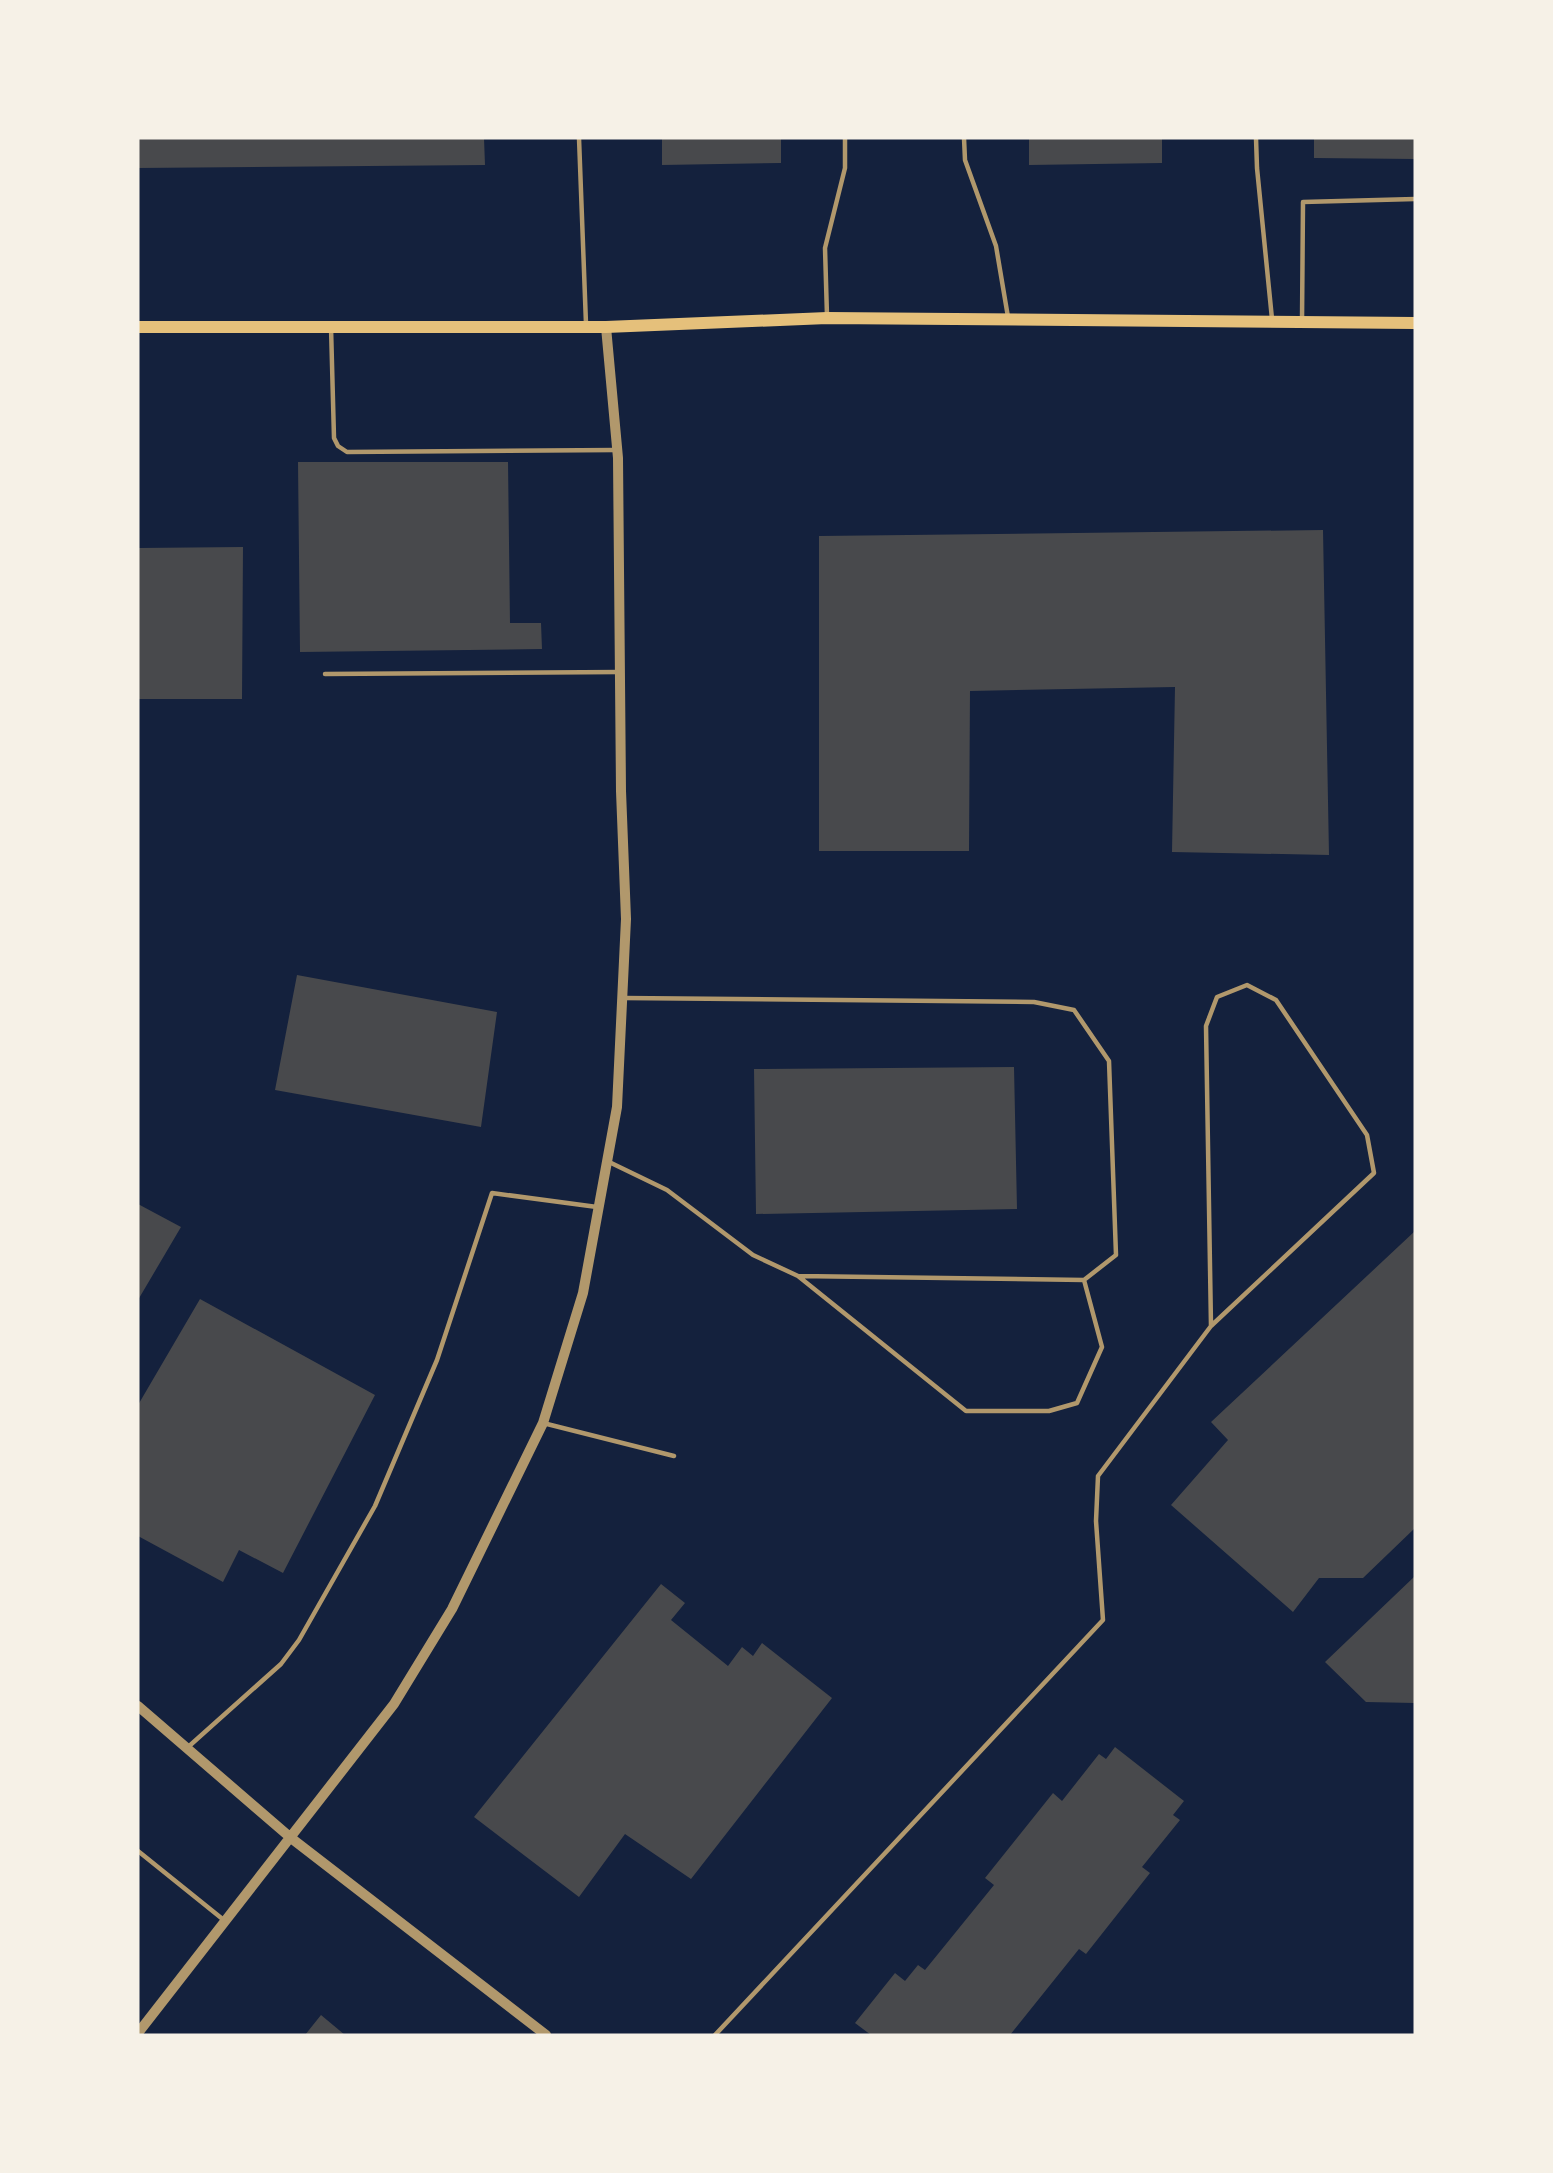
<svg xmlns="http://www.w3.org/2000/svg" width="1553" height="2173" font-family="Quicksand,sans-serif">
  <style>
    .building { fill: #48494c }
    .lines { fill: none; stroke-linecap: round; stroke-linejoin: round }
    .service { stroke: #b1986c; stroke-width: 4.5 }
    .tertiary { stroke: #b1986c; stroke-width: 10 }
    .secondary { stroke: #e5c07b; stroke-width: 12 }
  </style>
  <rect width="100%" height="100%" fill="#14213d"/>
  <path class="building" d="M138,138h346l1,27 -347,3z
    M662,138h119v25l-119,2z
    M1029,138h133v25l-133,2z
    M1314,138h101v21l-101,-1z
    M298,462h210l2,161h31l1,26 -242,3z
    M1323,530l6,325 -157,-3 3,-165 -205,4 -1,160h-150v-315z
    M243,547l-1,152h-104v-151z
    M297,975l200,37 -16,115 -206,-37z
    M1014,1067l3,142 -261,5 -2,-145z
    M138,1204l43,23 -43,73z
    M1415,1231v297l-52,50h-44l-26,34 -122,-107 57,-65 -17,-18z
    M200,1299l175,96 -92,178 -44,-23 -16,32 -85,-46v-131z
    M1415,1576v127l-49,-1 -41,-40z
    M661,1584l24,19 -14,17 57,46 14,-19 11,9 9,-13 70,55 -141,181 -66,-45 -46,63 -105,-80z
    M1115,1747l69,54 -11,14 7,5 -38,47 8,6 -64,81 -7,-5 -69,86h-139l-16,-12 40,-50 10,8 13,-16 7,5 69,-85 -9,-7 68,-85 9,8 37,-47 7,5z
    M321,2015l24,20h-40z"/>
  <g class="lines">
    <path class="service" d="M579,138l7,186
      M964,138l1,22 31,86 12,71
      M1256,138l1,30 15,151
      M827,316l-2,-68 20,-80v-30
      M1302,322l1,-120 112,-3
      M331,327l3,111 4,8 9,6 269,-2
      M325,674l295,-2
      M623,998l411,4 40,8 35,51 7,194 -32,25
      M607,1161l60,29 86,65 45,21 168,135h83l28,-8 25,-56 -18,-67 -286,-4
      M543,1423l131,33
      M187,1748l94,-84 18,-24 76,-134 62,-146 55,-167 105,14
      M138,1851l87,70
      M715,2035l388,-415 -7,-99 2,-45 113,-150 163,-153 -7,-38 -91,-135 -29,-15 -30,12 -11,29 5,300"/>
    <path class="tertiary" d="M138,1706l153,132 255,197
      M138,2033l256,-329 58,-95 91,-186 40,-130 34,-186 9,-188 -5,-128 -3,-333 -12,-131"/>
    <path class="secondary" d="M138,327h468l221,-9 588,5"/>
  </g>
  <rect width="1553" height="2173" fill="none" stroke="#f6f1e7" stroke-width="279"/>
</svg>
